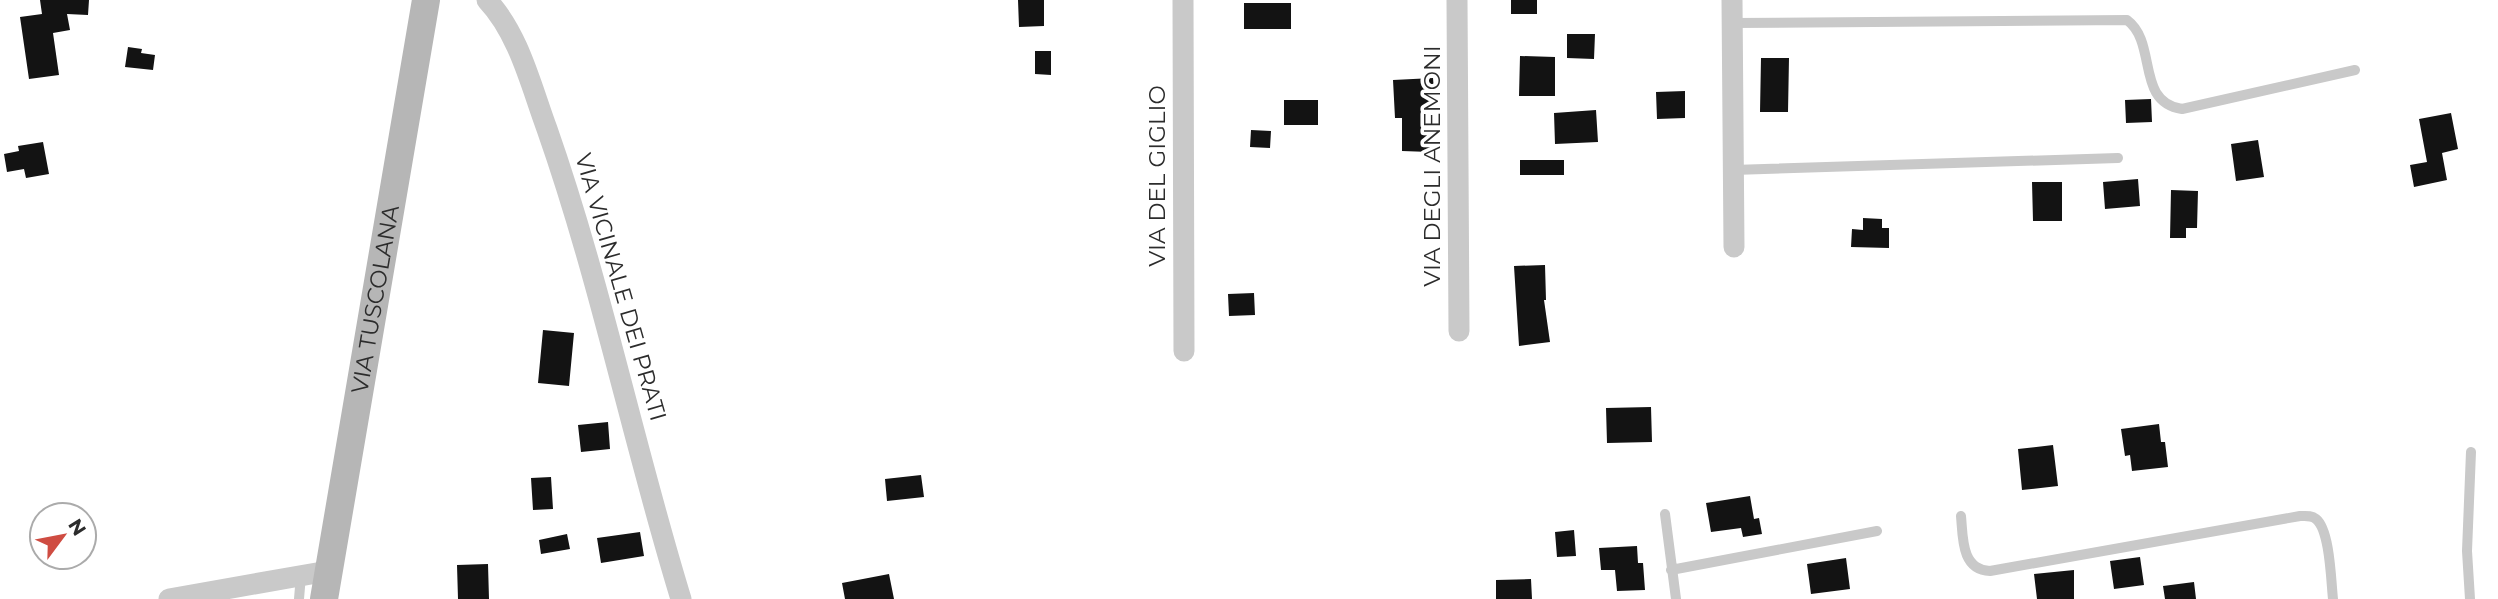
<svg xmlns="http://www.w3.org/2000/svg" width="2498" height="599" font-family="Montserrat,sans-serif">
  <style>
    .building { fill: #131313 }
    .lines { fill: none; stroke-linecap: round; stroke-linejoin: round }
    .service { stroke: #c9c9c9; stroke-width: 10 }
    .minor { stroke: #c9c9c9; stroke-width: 21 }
    .secondary { stroke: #b6b6b6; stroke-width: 28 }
    .labels { text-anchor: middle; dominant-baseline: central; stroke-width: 7; stroke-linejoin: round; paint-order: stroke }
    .street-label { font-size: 23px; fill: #2c2c2c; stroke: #fff }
  </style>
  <rect width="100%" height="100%" fill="#fff"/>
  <path class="building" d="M40,0h49l-1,15 -21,-1 3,16 -17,3 6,42 -30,4 -9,-62 22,-3z
    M1018,0h26v26l-25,1z
    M1511,0h26v14h-26z
    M1244,3h47v26h-47z
    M1567,34h28l-1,25 -27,-1z
    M128,47l14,2 -1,4 14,2 -2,15 -28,-3z
    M1035,51h16v24l-16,-1z
    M1520,56l35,1v39h-36z
    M1761,58h28l-1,54h-28z
    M1433,78l2,26 -5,1v47l-28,-1v-33h-7l-2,-38z
    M1685,91v27l-28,1 -1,-27z
    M1284,100h34v25h-34z
    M2125,100l26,-1 1,23 -26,1z
    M1596,110l2,32 -43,2 -1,-31z
    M2451,113l7,36 -16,4 5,27 -33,7 -4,-22 17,-3 -8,-43z
    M1251,130l20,1 -1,17 -20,-1z
    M2258,140l6,37 -28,4 -5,-37z
    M43,142l6,32 -23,4 -2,-9 -17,3 -3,-18 15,-3 -1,-5z
    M1520,160h44v15h-44z
    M2138,179l2,27 -35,3 -2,-27z
    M2032,182h30v39h-29z
    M2171,190l27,1 -1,37h-11v10h-16z
    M1863,218l19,1v9h7v20l-38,-1 1,-18 11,1z
    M1545,265l1,35h-2l6,42 -31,4 -5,-80z
    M1254,293l1,22 -26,1 -1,-22z
    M543,330l31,3 -5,53 -31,-3z
    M1651,407l1,35 -45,1 -1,-35z
    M608,422l2,27 -29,3 -3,-27z
    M2159,424l2,18h4l3,25 -36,4 -2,-16 -5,1 -4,-27z
    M2053,445l5,41 -36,4 -4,-41z
    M921,475l3,22 -37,4 -2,-22z
    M551,477l2,32 -20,1 -2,-32z
    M1750,496l4,23 5,-1 3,16 -19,3 -2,-9 -30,4 -5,-29z
    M1574,530l2,26 -19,1 -2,-25z
    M640,532l4,24 -43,7 -4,-25z
    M567,534l3,15 -29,5 -2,-14z
    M1637,546l1,17h5l2,27 -28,1 -2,-21h-14l-2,-22z
    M2140,557l4,28 -30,4 -4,-28z
    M1846,558l4,31 -39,5 -4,-30z
    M488,564l1,35h-31l-1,-34z
    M2074,570v29h-37l-3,-25z
    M889,574l5,25h-49l-3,-16z
    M1531,579l1,20h-36v-19z
    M2194,582l2,17h-31l-2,-13z"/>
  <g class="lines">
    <path class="service" d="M1732,23l395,-3c31,23 8,82 55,89l173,-39
      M1733,170l385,-12
      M1665,514l11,85
      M1961,516c2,21 0,54 29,55l310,-55c6,0 11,-1 16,3 14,11 15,62 17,80
      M1671,570l206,-39
      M299,599l2,-24
      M2470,599l-3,-48 4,-99"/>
    <path class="minor" d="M487,0c32,34 44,86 60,129 54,154 86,314 134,470
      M1183,0l1,351
      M1457,0l2,331
      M1732,0l2,247
      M169,599l159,-28"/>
    <path class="secondary" id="s1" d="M324,599l102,-599"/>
  </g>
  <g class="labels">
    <g class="street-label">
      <text transform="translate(1432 166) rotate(-90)">VIA DEGLI ANEMONI</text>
      <text transform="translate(1157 176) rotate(-90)">VIA DEL GIGLIO</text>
      <text transform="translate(621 287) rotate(74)">VIA VICINALE DEI PRATI</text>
      <text stroke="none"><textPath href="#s1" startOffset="304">VIA TUSCOLANA</textPath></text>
    </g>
  </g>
  <g transform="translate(63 536) rotate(58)"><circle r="33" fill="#ffffff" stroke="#ababab" stroke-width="2"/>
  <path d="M0-5L12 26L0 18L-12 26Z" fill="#cf4c42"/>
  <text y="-10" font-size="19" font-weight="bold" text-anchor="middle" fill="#2c2c2c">N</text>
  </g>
</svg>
